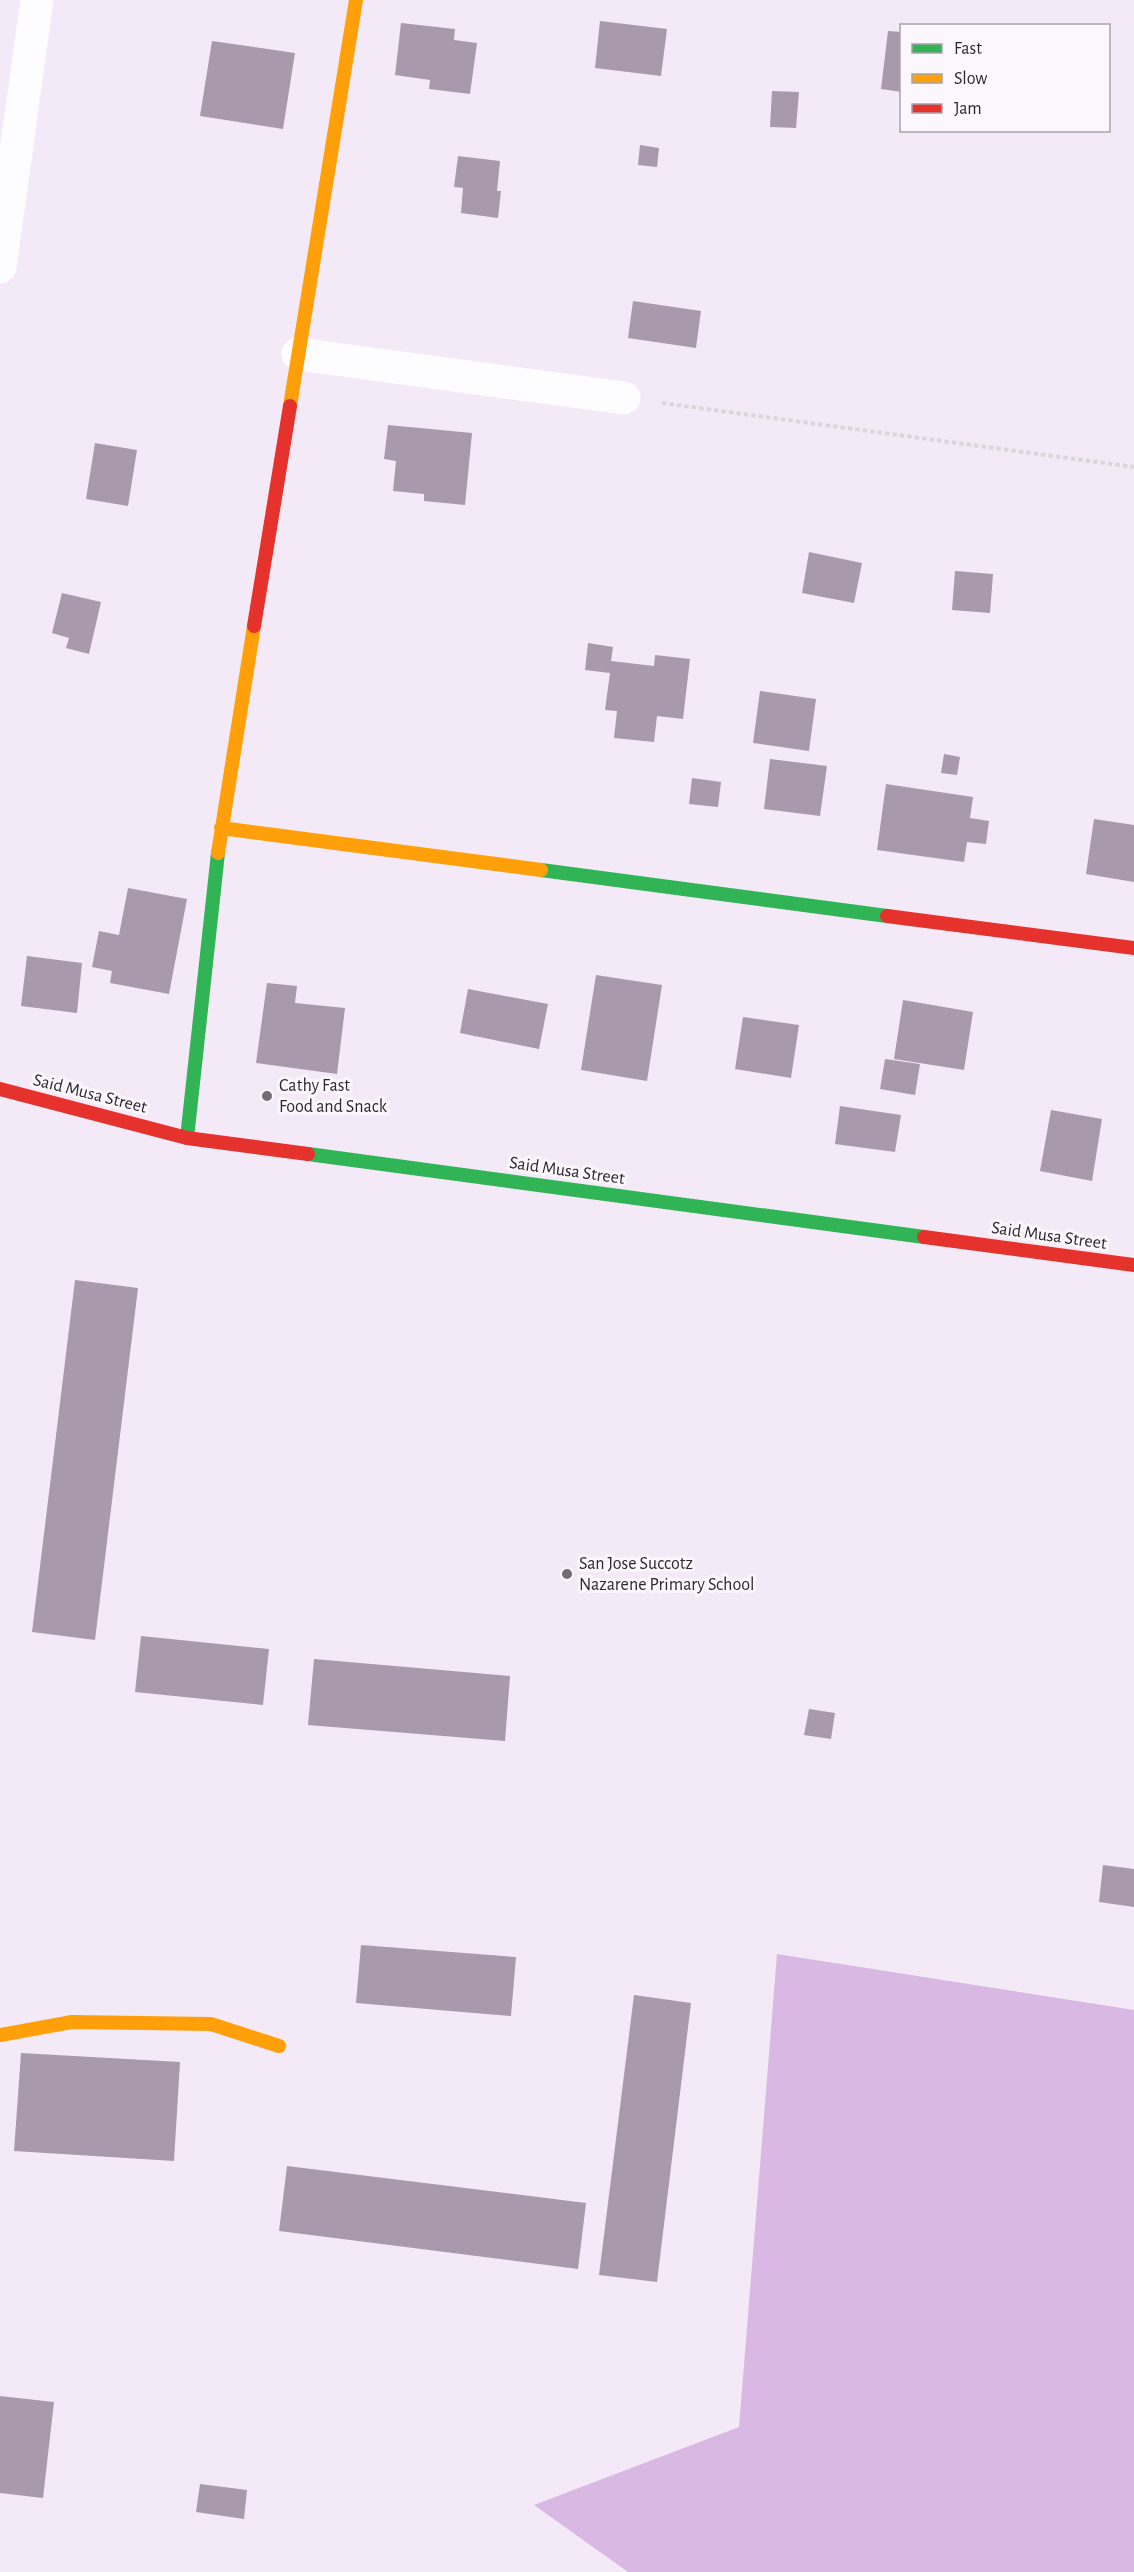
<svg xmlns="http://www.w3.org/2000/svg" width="1134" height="2572" font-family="'Alegreya Sans',sans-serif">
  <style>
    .forest { fill: #d9b9e3 }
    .building { fill: #a89aac }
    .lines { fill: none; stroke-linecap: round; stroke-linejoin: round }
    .path { stroke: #dad6db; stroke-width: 4; stroke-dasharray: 4.5 3; stroke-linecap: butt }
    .street { stroke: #fdfcfe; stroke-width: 33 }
    .fast { stroke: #30b455; stroke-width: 14 }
    .slow { stroke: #ff9f0a; stroke-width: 14 }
    .jam { stroke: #e5322d; stroke-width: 14 }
    .poi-dot { fill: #736b76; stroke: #fbf7fc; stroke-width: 2 }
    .labels { text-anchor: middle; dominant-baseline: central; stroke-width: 6; stroke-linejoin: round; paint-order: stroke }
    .poi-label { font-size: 18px; fill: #2e2730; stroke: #fbf7fc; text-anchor: start }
    .street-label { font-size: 18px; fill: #2e2730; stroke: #fbf7fc }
  </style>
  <rect width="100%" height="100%" fill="#f4eaf7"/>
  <path class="forest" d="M777,1954l357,56v562h-506l-94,-67 205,-78z"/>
  <path class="building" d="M600,21l67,8 -6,47 -66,-8z
    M401,23l54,6 -1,11 23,3 -7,51 -41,-5 1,-9 -35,-5z
    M888,31l14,1v60l-21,-3z
    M212,41l83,12 -12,76 -83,-13z
    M772,91l27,1 -3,36 -26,-1z
    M640,145l19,3 -2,19 -19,-2z
    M458,156l42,5 -3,30h4l-3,27 -37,-5 2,-25 -9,-1z
    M633,301l68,10 -5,37 -68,-10z
    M388,425l84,8 -7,72 -41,-4v-7l-31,-3 3,-30 -12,-2z
    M95,443l42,7 -9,56 -42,-7z
    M809,552l53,11 -8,40 -52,-10z
    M955,571l38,3 -3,39 -38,-3z
    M62,593l39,9 -12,52 -23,-6 3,-10 -17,-5z
    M588,643l25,4 -2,14 43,5 1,-11 35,4 -7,60 -26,-3 -3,26 -40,-4 3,-27 -12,-1 5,-37 -25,-3z
    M760,691l56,8 -7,52 -56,-8z
    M944,754l16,3 -3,18 -16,-2z
    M770,759l57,7 -7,50 -56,-7z
    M692,778l29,4 -3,25 -29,-3z
    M886,784l87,13 -3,21 19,3 -3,23 -19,-2 -3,20 -87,-12z
    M1094,819l40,6v57l-48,-8z
    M128,888l59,11 -18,95 -59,-11 2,-12 -20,-4 7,-36 20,4z
    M27,956l55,7 -5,50 -56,-7z
    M596,975l66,10 -15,96 -66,-11z
    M267,983l30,3 -2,17 50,5 -8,66 -81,-11z
    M468,989l80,15 -9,45 -79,-16z
    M903,1000l70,12 -9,58 -70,-11z
    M743,1017l56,8 -8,53 -56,-9z
    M885,1059l35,5 -5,31 -35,-6z
    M840,1106l61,9 -6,37 -60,-8z
    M1051,1110l51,9 -10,62 -52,-10z
    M75,1280l63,8 -43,352 -63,-8z
    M141,1636l128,13 -6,56 -128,-13z
    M314,1659l196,17 -5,65 -197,-16z
    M809,1709l26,4 -4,26 -27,-4z
    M1103,1865l31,4v38l-35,-5z
    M361,1945l155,12 -5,59 -155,-13z
    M634,1995l57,8 -34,279 -58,-7z
    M21,2053l159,9 -6,99 -160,-10z
    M287,2166l299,37 -8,66 -299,-38z
    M0,2396l54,6 -11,96 -43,-5z
    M200,2484l47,6 -3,29 -48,-7z"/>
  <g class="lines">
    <path class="path" d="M662,403l472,64"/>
    <path class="street" d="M0,267l37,-267
      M298,354l326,44"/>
    <path class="fast" d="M541,870l346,46
      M187,1138l31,-285
      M308,1154l616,83"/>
    <path class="slow" d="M290,406l66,-406
      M221,828l320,42
      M218,853l36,-227
      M0,2035l72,-13 139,2 68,22"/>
    <path class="jam" d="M254,626l36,-220
      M887,916l247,32
      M0,1089l187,49 121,16
      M924,1237l210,28"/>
  </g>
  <g class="poi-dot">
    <circle cx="267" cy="1096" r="6"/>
    <circle cx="567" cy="1574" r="6"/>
  </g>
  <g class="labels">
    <g class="poi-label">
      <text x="279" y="1086">Cathy Fast<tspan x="279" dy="21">Food and Snack</tspan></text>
      <text x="579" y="1564">San Jose Succotz<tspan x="579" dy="21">Nazarene Primary School</tspan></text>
    </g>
    <g class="street-label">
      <text transform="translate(90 1094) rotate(14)">Said Musa Street</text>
      <text transform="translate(567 1171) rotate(8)">Said Musa Street</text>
      <text transform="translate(1049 1236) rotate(8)">Said Musa Street</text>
    </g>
  </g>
  <rect x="900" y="24" width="210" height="108" fill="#fbf7fc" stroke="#a9a4aa" stroke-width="1.5"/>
  <rect x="912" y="44" width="30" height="9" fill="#30b455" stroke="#a9a4aa" stroke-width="1.5"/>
  <text x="954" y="54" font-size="18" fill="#2e2730">Fast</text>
  <rect x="912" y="74" width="30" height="9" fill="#ff9f0a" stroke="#a9a4aa" stroke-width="1.5"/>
  <text x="954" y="84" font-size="18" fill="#2e2730">Slow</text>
  <rect x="912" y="104" width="30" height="9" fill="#e5322d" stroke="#a9a4aa" stroke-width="1.5"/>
  <text x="954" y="114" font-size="18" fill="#2e2730">Jam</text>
</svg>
